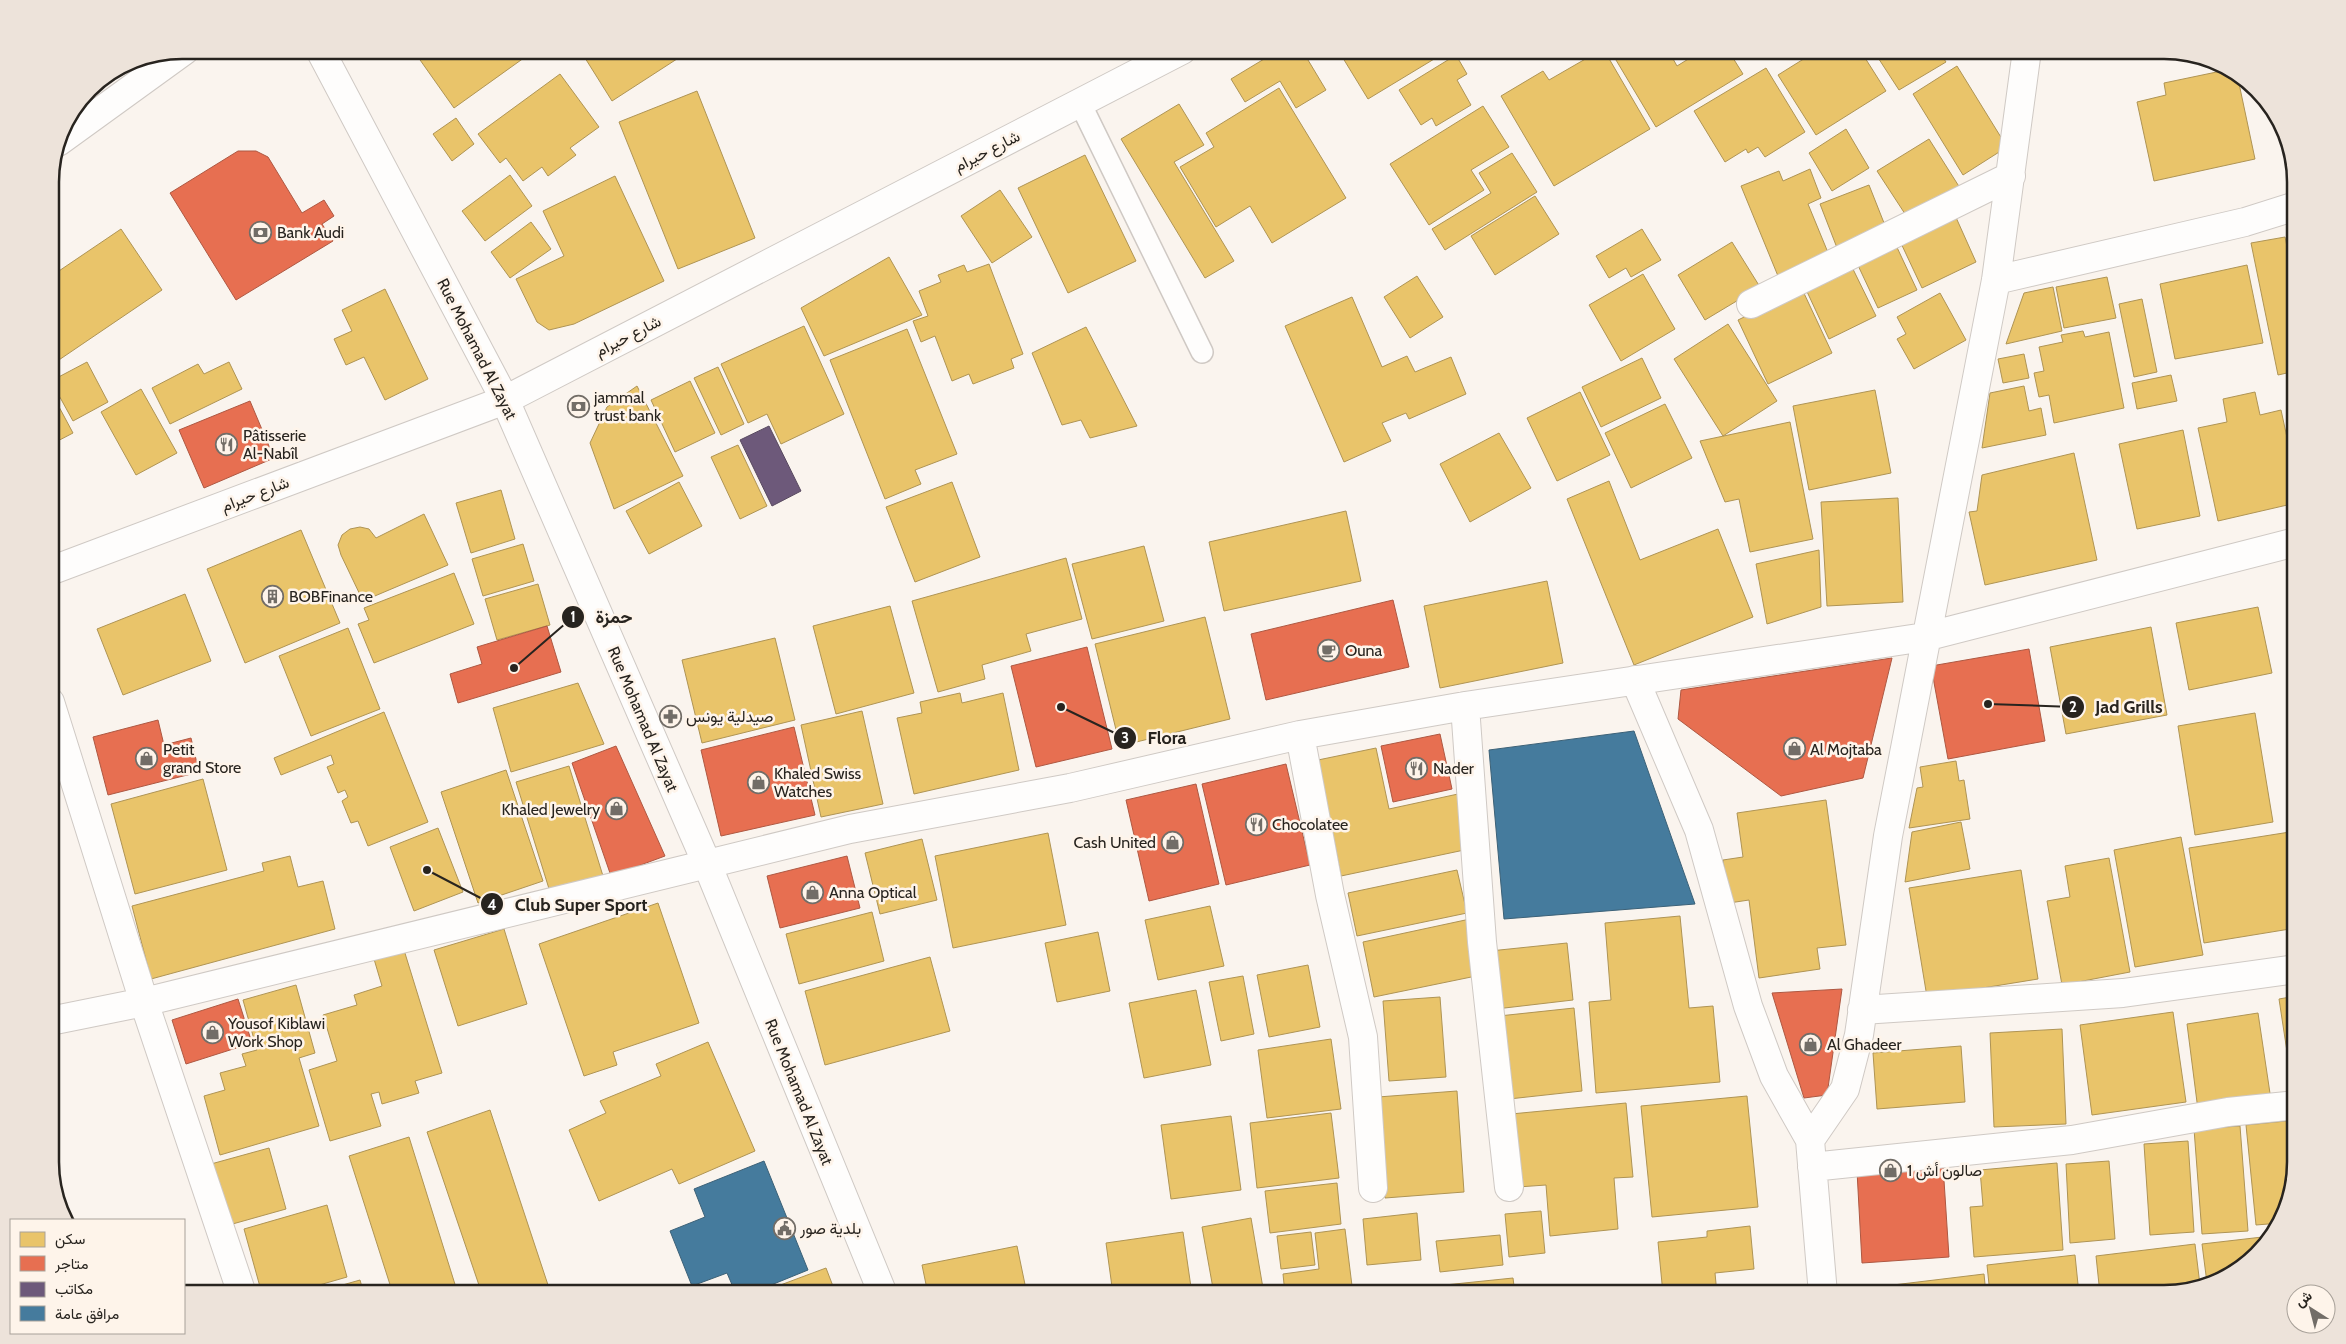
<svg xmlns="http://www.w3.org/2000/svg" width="2346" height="1344" font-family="Cabin,Vazirmatn,sans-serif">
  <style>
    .homes { fill: #e9c46a; stroke: #af9454 }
    .shops { fill: #e76f51; stroke: #ae5842 }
    .offices { fill: #6d597a; stroke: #58495f }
    .public { fill: #457b9d; stroke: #3c6177 }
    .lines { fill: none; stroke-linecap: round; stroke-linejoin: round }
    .service-casing { stroke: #cfc9c4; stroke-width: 24 }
    .minor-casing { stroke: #cfc9c4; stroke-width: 30 }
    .tertiary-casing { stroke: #cfc9c4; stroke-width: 30 }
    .secondary-casing { stroke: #cfc9c4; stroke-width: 30 }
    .service { stroke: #fefdfc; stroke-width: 21 }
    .minor { stroke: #fefdfc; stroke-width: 28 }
    .tertiary { stroke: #fefdfc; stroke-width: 28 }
    .secondary { stroke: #fefdfc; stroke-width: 28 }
    .labels { text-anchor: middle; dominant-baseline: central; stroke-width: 5; stroke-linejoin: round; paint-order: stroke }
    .street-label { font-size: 16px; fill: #28241f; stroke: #fef4ea }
    .poi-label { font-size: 16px; fill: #28241f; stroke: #fef4ea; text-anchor: start }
    .rim { fill: none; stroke: #28241f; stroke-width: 2.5 }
    .leader { fill: none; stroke: #28241f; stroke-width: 2 }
    .callout-dot { fill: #28241f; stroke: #fef4ea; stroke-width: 2 }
    .mark-label { font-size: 15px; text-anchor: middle; font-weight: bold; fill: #fff }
    .callout-label { font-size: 18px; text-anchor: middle; font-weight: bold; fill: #28241f; stroke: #fef4ea; stroke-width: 5; stroke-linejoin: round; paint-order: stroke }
  </style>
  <rect width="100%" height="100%" fill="#faf4ee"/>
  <path class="homes" d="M413,50h122l-81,58z
    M580,50h95l5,7 -68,44z
    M1279,50h23l24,40 -30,18 -16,-27 -35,21 -14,-23z
    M1338,50h111l-81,49z
    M1601,50h3l46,79 -96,57 -53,-90 42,-25 6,9z
    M1610,50h58l9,16 26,-16h25l15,24 -87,53z
    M1818,50h42l26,41 -70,44 -38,-60z
    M1873,50h65l8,12 -47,28z
    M1944,50h20l-15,9z
    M1456,55l11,19 -10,6 14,25 -35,21 -4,-8 -11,7 -22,-35z
    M1957,66l50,81 -44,28 -50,-81z
    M1766,68l39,64 -40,25 -7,-10 -10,6 -2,-4 -21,13 -31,-51z
    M2231,69l6,5 18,85 -101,22 -17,-79 29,-7 -2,-12z
    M560,74l39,53 -29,21 6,7 -28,21 -6,-9 -19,14 -17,-23 -6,5 -22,-29z
    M1279,88l67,110 -74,45 -22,-37 -34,21 -36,-60 34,-20 -8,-14z
    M697,91l58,147 -77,31 -59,-147z
    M1179,104l25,41 -30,17 60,99 -29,17 -84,-139z
    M1483,106l26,41 -38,23 13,20 -55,35 -39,-61z
    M456,118l18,26 -22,17 -19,-27z
    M1846,129l23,39 -37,23 -23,-38z
    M1929,139l31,49 -51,32 -32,-49z
    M1512,153l25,39 -92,58 -13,-21 59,-36 -12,-20z
    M1085,155l51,106 -68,32 -50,-105z
    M1810,169l11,29 -13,6 21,51 -51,21 -37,-90 38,-15 4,10z
    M510,175l22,31 -47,35 -23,-30z
    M615,176l49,105 -90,43 -25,6 -12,-8 -21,-43 48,-23 -21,-45z
    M1869,185l19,48 -49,20 -19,-49z
    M1000,190l32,47 -40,26 -31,-47z
    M1535,196l24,38 -64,41 -24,-39z
    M1954,213l22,49 -54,26 -23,-49z
    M531,222l20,27 -41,29 -19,-26z
    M121,229l41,61 -112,76v-89z
    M1642,229l19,31 -30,17 -5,-9 -17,10 -13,-22z
    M2285,237l11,53v81l-18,4 -27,-132z
    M1894,241l23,49 -39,18 -23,-49z
    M1732,242l28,45 -55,33 -27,-45z
    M889,257l33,58 -98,41 -23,-48z
    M1849,261l27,55 -47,23 -26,-56z
    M989,264l34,90 -12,5 3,9 -41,16 -4,-10 -17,7 -17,-45 -14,6 -8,-21 15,-5 -9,-25 22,-9 -3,-7 26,-10 3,7z
    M2247,265l16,78 -88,16 -15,-75z
    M1643,274l32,55 -54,32 -32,-56z
    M1417,276l26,41 -33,21 -26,-41z
    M2107,277l9,41 -52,10 -8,-41z
    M2053,287l9,44 -56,13 18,-51z
    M385,289l43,90 -43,21 -21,-43 -18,8 -12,-26 18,-8 -10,-21z
    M1802,289l30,64 -64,31 -30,-64z
    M1940,293l26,47 -52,29 -17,-30 9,-5 -9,-17z
    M1352,297l30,70 25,-11 8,16 36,-15 15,37 -57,25 -3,-6 -24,10 9,18 -47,21 -59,-136z
    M2142,299l15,73 -23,5 -15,-73z
    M1728,324l49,77 -54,35 -49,-77z
    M804,326l40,88 -63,30 -14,-30 -19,9 -27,-59z
    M1086,327l51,99 -47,12 -9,-18 -19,5 -30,-72z
    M907,329l50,125 -42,16 6,14 -36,15 -55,-139z
    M2083,331l2,6 24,-5 15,76 -70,15 -5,-28 -10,2 -5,-24 10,-2 -5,-24 24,-5 -2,-7z
    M2024,354l5,24 -26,5 -5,-24z
    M1642,358l19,40 -60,29 -19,-40z
    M87,362l21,40 -35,19 -22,-40z
    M229,362l13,27 -72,35 -18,-36 46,-24 6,10z
    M718,367l26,57 -23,11 -27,-57z
    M2171,375l6,26 -40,8 -5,-26z
    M690,381l25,52 -40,19 -24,-52z
    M637,386l46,90 -69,33 -24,-66 17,-36z
    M2024,386l5,25 12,-3 5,27 -64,13 8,-55z
    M141,389l36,64 -41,22 -35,-63z
    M50,390l23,43 -23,12z
    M1875,390l16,83 -82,17 -16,-84z
    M1580,392l30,63 -53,26 -30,-63z
    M2255,392l5,23 21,-5 15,69v24l-78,18 -20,-93 29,-6 -4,-23z
    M1665,404l27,54 -61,30 -26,-55z
    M1790,422l23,117 -63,13 -11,-53 -14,3 -25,-61z
    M2183,430l17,86 -63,13 -18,-85z
    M1499,433l32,55 -61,34 -30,-58z
    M738,445l29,61 -27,13 -29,-62z
    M2074,453l23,107 -112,25 -16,-73 8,-1 5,-36z
    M1609,481l31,79 78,-31 35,88 -119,48 -67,-166z
    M679,482l23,44 -53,28 -23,-43z
    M952,482l28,75 -65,25 -29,-75z
    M501,490l14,49 -44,14 -15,-50z
    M1898,498l5,104 -76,4 -6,-104z
    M1346,511l15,70 -137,30 -15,-69z
    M424,514l24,51 -85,36 -22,-46 -3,-10 4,-10 8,-6 10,-2 9,2 7,9z
    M301,530l39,93 -95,40 -38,-94z
    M523,544l11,37 -51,15 -11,-37z
    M1144,546l20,75 -72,18 -20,-75z
    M1819,550l2,57 -54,17 -11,-60z
    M1066,558l16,61 -56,15 5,17 -49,14 3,14 -47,13 -26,-91z
    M454,573l20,51 -100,39 -16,-39 11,-4 -5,-12z
    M1547,581l16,82 -123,25 -16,-82z
    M538,584l12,41 -53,15 -12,-41z
    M185,594l26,67 -88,34 -26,-66z
    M890,606l24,87 -78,21 -23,-88z
    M2258,607l14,66 -83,17 -13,-67z
    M1205,617l25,102 -110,27 -25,-102z
    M2151,627l16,88 -101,19 -16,-87z
    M348,628l32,81 -69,27 -32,-80z
    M775,638l20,82 -93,23 -20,-83z
    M578,683l26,61 -93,28 -18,-64z
    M960,693l2,10 41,-10 16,77 -105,24 -17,-76 25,-5 -2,-11z
    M862,711l21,93 -62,13 -20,-92z
    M384,712l44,110 -60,24 -10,-25 -7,2 -9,-22 6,-4 -3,-7 -7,3 -11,-26 7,-3 -3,-9 -50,20 -7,-17z
    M2255,713l18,109 -78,13 -17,-109z
    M1376,748l13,61 69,-15 11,55 -128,27 -23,-116z
    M1956,761l3,20 5,-1 6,39 -61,9 8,-40 6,-1 -3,-20z
    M569,766l34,110 -53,16 -34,-110z
    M506,770l37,111 -65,22 -37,-111z
    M203,779l24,91 -92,24 -24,-90z
    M1826,800l20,145 -29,3 3,21 -61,9 -10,-78 -20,3 -6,-43 20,-3 -6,-44z
    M1961,822l9,47 -65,13 7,-50z
    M438,828l25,64 -49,19 -24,-64z
    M2296,831v97l-92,15 -15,-95z
    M1048,833l18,92 -113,23 -18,-92z
    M2181,837l22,118 -68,12 -21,-117z
    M922,839l15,61 -57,14 -15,-61z
    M290,856l8,31 25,-6 12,48 -184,50 -19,-73 132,-35 -2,-8z
    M2109,858l21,114 -68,13 -15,-84 23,-4 -5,-31z
    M1457,870l10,43 -110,23 -9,-43z
    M2021,870l17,109 -111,18 -18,-109z
    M658,903l41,120 -86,29 4,13 -33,11 -45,-132z
    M1210,906l14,60 -66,14 -13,-60z
    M872,912l12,49 -85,23 -13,-50z
    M1680,916l9,92 24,-2 7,76 -124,11 -7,-91 22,-2 -6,-77z
    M1470,919l11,56 -107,22 -11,-55z
    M504,929l23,75 -69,22 -24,-76z
    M1098,932l12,59 -53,11 -12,-59z
    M1567,943l6,57 -77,9 -6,-58z
    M404,950l38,123 -27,8 4,12 -37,11 -3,-12 -8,2 10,32 -51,15 -21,-71 28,-9 -14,-46 34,-10 -3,-10 28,-9 -8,-27z
    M930,957l20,74 -125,34 -20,-74z
    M1308,965l12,62 -51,10 -12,-62z
    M1243,976l11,58 -33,7 -12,-59z
    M296,985l19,68 -16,5 20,68 -99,29 -16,-59 21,-6 -5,-17 26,-7 -4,-12 15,-4 -14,-50z
    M1196,990l15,75 -67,13 -15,-75z
    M2296,996v94l-3,1 -14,-92z
    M1440,997l6,80 -57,4 -6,-80z
    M1574,1008l8,83 -73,8 -10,-83z
    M2173,1012l13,90 -94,13 -12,-90z
    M2258,1013l13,87 -73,10 -11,-86z
    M2062,1029l4,95 -72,3 -4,-94z
    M1331,1039l10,70 -74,9 -9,-68z
    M708,1042l47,109 -76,33 -7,-15 -73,32 -30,-71 37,-17 -6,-12 61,-25 -5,-12z
    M1961,1046l4,56 -88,7 -4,-56z
    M1457,1091l7,101 -79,6 -7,-101z
    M1747,1096l11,111 -106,10 -11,-111z
    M1626,1103l7,74 -19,1 4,51 -68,7 -4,-51 -28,2 -7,-73z
    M490,1110l61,184h-69l-55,-162z
    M1331,1113l8,65 -82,10 -7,-65z
    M1231,1116l10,74 -70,9 -10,-74z
    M2296,1120v43l-16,60 -24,2 -10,-100z
    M2240,1126l8,105 -46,3 -8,-105z
    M409,1137l49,157h-65l-44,-138z
    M2188,1141l6,91 -44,3 -6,-91z
    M269,1148l17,61 -57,16 -18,-61z
    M2109,1161l6,78 -45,4 -4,-79z
    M2057,1163l6,87 -89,7 -4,-50 13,-1 -3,-36z
    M1337,1183l4,41 -71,9 -5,-42z
    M327,1205l20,72 -59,17h-26l-18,-65z
    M1541,1211l4,42 -36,4 -4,-43z
    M1417,1213l4,47 -54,5 -4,-46z
    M1251,1218l13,76h-50l-12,-67z
    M1750,1226l4,43 -39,4 2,21h-54l-5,-52 49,-5v-6z
    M1345,1229l8,65h-68l-2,-20 36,-5 -4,-36z
    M1183,1232l9,62h-79l-7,-51z
    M1311,1232l4,33 -34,4 -4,-33z
    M1500,1235l3,30 -63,7 -4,-31z
    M2271,1236l-40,40 -24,7 -5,-39z
    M2195,1244l5,41 -35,9h-65l-4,-38z
    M1017,1246l10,48h-99l-6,-29z
    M2075,1255l4,39h-89l-3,-29z
    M826,1268l10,26h-77v-1z
    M1984,1274l2,20h-125l-1,-5z
    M1513,1278l2,16h-79l-1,-8z
    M360,1280l4,14h-53z
    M1417,1292v2h-23z"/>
  <path class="shops" d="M238,151h18l12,6 34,56 22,-13 10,16 -12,8 11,17 -97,59 -66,-107z
    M250,401l24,57 -70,30 -25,-58z
    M1393,600l16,67 -143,33 -15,-66z
    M547,626l14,46 -103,31 -8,-29 32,-10 -5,-17z
    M1087,647l25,102 -76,18 -25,-101z
    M2029,649l16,92 -97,18 -17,-93z
    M1892,658l-29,120 -82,18 -103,-77 3,-29z
    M158,720l6,25 27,-7 8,34 -91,23 -15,-58z
    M794,727l21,88 -94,21 -20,-86z
    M1440,734l12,55 -59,13 -12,-56z
    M616,746l49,110 -54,20 -39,-113z
    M1286,764l24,101 -84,20 -24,-101z
    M1196,784l23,100 -70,17 -23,-101z
    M847,856l13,52 -80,20 -13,-52z
    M1842,989l-15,106 -23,3 -32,-105z
    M238,999l14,44 -66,21 -14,-44z
    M1943,1165l6,92 -87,6 -5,-92z"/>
  <path class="offices" d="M769,426l32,65 -29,15 -32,-66z"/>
  <path class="public" d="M1634,731l61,173 -191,15 -15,-169z
    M764,1161l44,109 -59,24h-13l-9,-21 -35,13 -22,-55 35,-14 -11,-28z"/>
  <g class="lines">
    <defs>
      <path id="service" d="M1080,103l122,249"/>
      <path id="minor" d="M58,142l127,-92
        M1996,280l249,-58 51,-16
        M1751,304l260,-128
        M1635,680l64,150 49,176 26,70 36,64
        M50,702l94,300 98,292
        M1465,706l17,236 27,245
        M1300,735l30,160 33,142 10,151
        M1862,1010l261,-17 173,-24
        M50,1021l94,-19 706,-173 220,-41 230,-53 165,-29 460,-69 371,-95
        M1812,1167l260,-27 156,-28 68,-7
        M1823,1294l-13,-154 35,-51 14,-54 29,-199 108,-556 31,-230"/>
      <path id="tertiary" d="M50,571l455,-171 677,-350"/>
      <path id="secondary" d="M320,50l185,350 202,464 176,430"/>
    </defs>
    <use href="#service" class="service-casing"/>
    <use href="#minor" class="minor-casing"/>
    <use href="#tertiary" class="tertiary-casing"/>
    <use href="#secondary" class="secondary-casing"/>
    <use href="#service" class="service"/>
    <use href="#minor" class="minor"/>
    <use href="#tertiary" class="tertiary"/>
    <use href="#secondary" class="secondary"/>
  </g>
  <defs>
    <symbol id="bank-ring" viewBox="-11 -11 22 22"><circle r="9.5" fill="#fef4ea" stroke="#726d67" stroke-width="1.5"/><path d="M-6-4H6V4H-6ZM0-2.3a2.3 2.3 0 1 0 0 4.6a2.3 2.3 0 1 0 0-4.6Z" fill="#726d67"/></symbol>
    <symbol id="restaurant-ring" viewBox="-11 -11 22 22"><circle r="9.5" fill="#fef4ea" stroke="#726d67" stroke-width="1.5"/><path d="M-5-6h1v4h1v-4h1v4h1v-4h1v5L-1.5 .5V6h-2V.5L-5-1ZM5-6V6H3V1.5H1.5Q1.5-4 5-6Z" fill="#726d67"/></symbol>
    <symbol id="building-ring" viewBox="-11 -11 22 22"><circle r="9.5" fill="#fef4ea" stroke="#726d67" stroke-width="1.5"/><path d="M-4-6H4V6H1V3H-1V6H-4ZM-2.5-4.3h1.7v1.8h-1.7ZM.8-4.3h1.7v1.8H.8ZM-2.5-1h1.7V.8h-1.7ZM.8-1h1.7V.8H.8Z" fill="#726d67"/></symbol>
    <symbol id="cafe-ring" viewBox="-11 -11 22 22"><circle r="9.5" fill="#fef4ea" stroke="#726d67" stroke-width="1.5"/><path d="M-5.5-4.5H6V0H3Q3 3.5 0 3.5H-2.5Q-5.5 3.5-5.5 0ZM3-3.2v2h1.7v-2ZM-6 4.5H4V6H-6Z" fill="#726d67"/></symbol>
    <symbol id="pharmacy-ring" viewBox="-11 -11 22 22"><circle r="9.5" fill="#fef4ea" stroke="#726d67" stroke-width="1.5"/><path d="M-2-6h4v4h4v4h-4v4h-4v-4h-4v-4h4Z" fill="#726d67"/></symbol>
    <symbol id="shop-ring" viewBox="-11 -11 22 22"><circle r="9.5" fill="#fef4ea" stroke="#726d67" stroke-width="1.5"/><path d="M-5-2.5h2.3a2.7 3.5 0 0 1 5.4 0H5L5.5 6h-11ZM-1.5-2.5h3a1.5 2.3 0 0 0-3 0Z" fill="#726d67"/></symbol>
    <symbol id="civic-ring" viewBox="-11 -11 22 22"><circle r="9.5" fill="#fef4ea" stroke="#726d67" stroke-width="1.5"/><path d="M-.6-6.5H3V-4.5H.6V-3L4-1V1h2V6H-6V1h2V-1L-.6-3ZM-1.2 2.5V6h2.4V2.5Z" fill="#726d67"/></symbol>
  </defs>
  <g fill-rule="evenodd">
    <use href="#bank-ring" x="248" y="220" width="25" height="25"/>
    <use href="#bank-ring" x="566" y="394" width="25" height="25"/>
    <use href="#restaurant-ring" x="214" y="432" width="25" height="25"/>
    <use href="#building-ring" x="260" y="584" width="25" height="25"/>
    <use href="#cafe-ring" x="1316" y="638" width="25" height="25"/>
    <use href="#pharmacy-ring" x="658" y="704" width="25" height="25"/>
    <use href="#shop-ring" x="1782" y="736" width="25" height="25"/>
    <use href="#shop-ring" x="134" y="746" width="25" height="25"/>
    <use href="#restaurant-ring" x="1404" y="756" width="25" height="25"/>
    <use href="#shop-ring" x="746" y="770" width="25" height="25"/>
    <use href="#shop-ring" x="604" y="796" width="25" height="25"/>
    <use href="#restaurant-ring" x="1244" y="812" width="25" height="25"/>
    <use href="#shop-ring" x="1160" y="830" width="25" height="25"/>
    <use href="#shop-ring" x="800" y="880" width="25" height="25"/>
    <use href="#shop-ring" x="200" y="1020" width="25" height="25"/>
    <use href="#shop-ring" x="1798" y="1032" width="25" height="25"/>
    <use href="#shop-ring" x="1878" y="1158" width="25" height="25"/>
    <use href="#civic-ring" x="772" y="1216" width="25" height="25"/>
  </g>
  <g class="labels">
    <g class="street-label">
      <text transform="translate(987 151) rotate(-27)">شارع حيرام</text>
      <text transform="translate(628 336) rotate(-27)">شارع حيرام</text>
      <text transform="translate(477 349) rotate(63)">Rue Mohamad Al Zayat</text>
      <text transform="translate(255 494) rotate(-21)">شارع حيرام</text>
      <text transform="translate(643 719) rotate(67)">Rue Mohamad Al Zayat</text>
      <text transform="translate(799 1092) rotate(68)">Rue Mohamad Al Zayat</text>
    </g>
    <g class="poi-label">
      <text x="277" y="232">Bank Audi</text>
      <text x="594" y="397">jammal<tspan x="594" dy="18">trust bank</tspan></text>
      <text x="243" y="435">Pâtisserie<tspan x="243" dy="18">Al-Nabîl</tspan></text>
      <text x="289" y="596">BOBFinance</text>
      <text x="1345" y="650">Ouna</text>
      <text x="686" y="716">صيدلية يونس</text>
      <text x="163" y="749">Petit<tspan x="163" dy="18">grand Store</tspan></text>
      <text x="1810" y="749">Al Mojtaba</text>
      <text x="1433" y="768">Nader</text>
      <text x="774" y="773">Khaled Swiss<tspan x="774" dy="18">Watches</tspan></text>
      <text x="600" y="809" text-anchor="end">Khaled Jewelry</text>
      <text x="1272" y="824">Chocolatee</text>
      <text x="1156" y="842" text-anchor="end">Cash United</text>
      <text x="829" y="892">Anna Optical</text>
      <text x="228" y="1023">Yousof Kiblawi<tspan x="228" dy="18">Work Shop</tspan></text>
      <text x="1827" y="1044">Al Ghadeer</text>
      <text x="1907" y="1170">صالون أش 1</text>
      <text x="800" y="1228">بلدية صور</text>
    </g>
  </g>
  <path d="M0 0H2346V1344H0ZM182 59H2164A123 123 0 0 1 2287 182V1162A123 123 0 0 1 2164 1285H182A123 123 0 0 1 59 1162V182A123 123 0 0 1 182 59Z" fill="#ede3da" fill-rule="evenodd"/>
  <path class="rim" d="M182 59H2164A123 123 0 0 1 2287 182V1162A123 123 0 0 1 2164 1285H182A123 123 0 0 1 59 1162V182A123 123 0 0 1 182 59Z"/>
  <path class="leader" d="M514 668L573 617M1988 704L2073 707M1061 707L1125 738M427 870L492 904"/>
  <g class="callout-dot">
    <circle cx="514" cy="668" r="5"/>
    <circle cx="1988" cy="704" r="5"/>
    <circle cx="1061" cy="707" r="5"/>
    <circle cx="427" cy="870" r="5"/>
    <circle cx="573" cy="617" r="12"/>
    <circle cx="2073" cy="707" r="12"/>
    <circle cx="1125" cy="738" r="12"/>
    <circle cx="492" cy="904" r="12"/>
  </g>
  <g class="mark-label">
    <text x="573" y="622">1</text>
    <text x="2073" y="712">2</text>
    <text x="1125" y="743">3</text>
    <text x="492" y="910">4</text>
  </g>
  <g class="callout-label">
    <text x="614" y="623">حمزة</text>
    <text x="2129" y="713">Jad Grills</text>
    <text x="1167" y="744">Flora</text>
    <text x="581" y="911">Club Super Sport</text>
  </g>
  <rect x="10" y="1219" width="175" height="115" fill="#fef4ea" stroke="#a8a199"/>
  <rect x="20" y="1232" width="25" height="15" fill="#e9c46a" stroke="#a8a199"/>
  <text x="55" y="1244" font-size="15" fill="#28241f">سكن</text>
  <rect x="20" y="1256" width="25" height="15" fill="#e76f51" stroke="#a8a199"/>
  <text x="55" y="1269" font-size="15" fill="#28241f">متاجر</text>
  <rect x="20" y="1282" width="25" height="15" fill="#6d597a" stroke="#a8a199"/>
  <text x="55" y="1294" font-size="15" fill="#28241f">مكاتب</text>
  <rect x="20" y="1306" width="25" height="15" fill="#457b9d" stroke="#a8a199"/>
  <text x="55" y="1319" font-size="15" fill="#28241f">مرافق عامة</text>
  <g transform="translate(2311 1309) rotate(324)"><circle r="24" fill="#fef4ea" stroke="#a8a199"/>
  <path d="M0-4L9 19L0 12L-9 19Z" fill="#726d67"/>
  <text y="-8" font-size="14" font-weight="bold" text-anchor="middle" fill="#28241f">ش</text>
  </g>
</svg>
